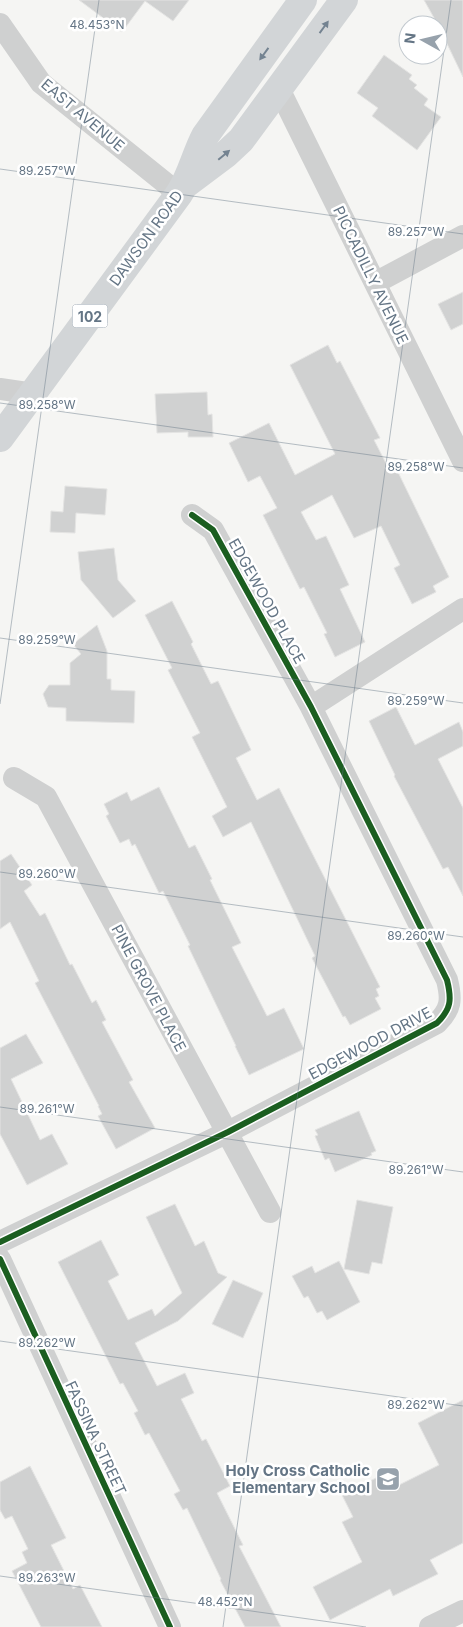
<svg xmlns="http://www.w3.org/2000/svg" width="463" height="1627" font-family="Inter,sans-serif">
  <style>
    .building { fill: #d0d1d1; stroke: #e4e4e3 }
    .lines { fill: none; stroke-linecap: round; stroke-linejoin: round }
    .minor { stroke: #cfd0d0; stroke-width: 22 }
    .major { stroke: #d2d5d7; stroke-width: 28 }
    .cycleway-casing { stroke: #fff; stroke-width: 9 }
    .cycleway { stroke: #1b5e20; stroke-width: 6 }
    .oneway { fill: #748391 }
    .ticks { fill: none; stroke: #647585; stroke-width: 1; stroke-opacity: 0.45 }
    .labels { text-anchor: middle; dominant-baseline: central; stroke-width: 5; stroke-linejoin: round; paint-order: stroke }
    .shield { fill: #fff; stroke: #929eaa; stroke-width: 1 }
    .shield-label { font-size: 14px; font-weight: bold; fill: #647585 }
    .street-label { font-size: 15px; fill: #647585; stroke: #fff }
    .poi-label { font-size: 15px; font-weight: bold; fill: #647585; stroke: #fff; text-anchor: end }
    .ticks-label { font-size: 12px; text-anchor: middle; fill: #647585; stroke: #fff; stroke-width: 5; stroke-linejoin: round; paint-order: stroke }
  </style>
  <rect width="100%" height="100%" fill="#f5f5f3"/>
  <path class="building" d="M79,0h110l-16,21 -28,-20 -23,31z
    M424,0h39v77l-25,-52z
    M384,55l28,20 -3,4 8,6 -3,3 14,11 -4,6 17,12 -24,33 -45,-34 6,-8 -21,-15z
    M463,292v32l-12,6 -13,-26z
    M328,345l9,18 3,-2 40,77 -6,2 17,33 6,-3 52,107 -16,9 3,6 -24,12 -18,-36 6,-3 -19,-39 -27,12 -22,-43 -31,17 15,28 10,-4 23,49 -9,4 25,53 -30,15 -11,-23 3,-1 -23,-46 -4,2 -37,-74 14,-7 -17,-32 -12,6 -19,-39 40,-20 26,52 40,-21 -45,-89z
    M207,392l1,23 4,-1 1,23h-25v-5l-31,1 -2,-39z
    M65,486l42,3 -2,26 -29,-2 -1,20 -25,-1 1,-21 12,1z
    M114,548l4,32 18,21 -23,17 -32,-38 -3,-28z
    M172,601l21,41 -2,2 20,40 7,-3 33,69 -15,8 21,42 22,-12 101,199 -4,2 3,7 -4,2 6,11 -31,16 -5,-9 -2,1 -31,-59 3,-2 -64,-134 -28,15 -11,-21 15,-9 -35,-70 8,-4 -32,-63 4,-2 -27,-53z
    M97,625l10,26v28h4v11l24,1 -1,32 -68,-2v-13l-18,-1 -5,-13 6,-9h21v-22l11,-9 -8,-10z
    M396,707l19,38 44,-23 4,10v14l-25,13 25,49v88l-15,-29 -5,2 -49,-93 1,-1 -26,-54z
    M159,787l30,61 6,-3 17,34 -2,1 31,63 -9,4 35,69 17,-8 20,41 -55,26 -14,-29h1l-48,-100 2,-1 -27,-54 -4,2 -24,-49 -3,2 -3,-7 -9,4 -14,-27 3,-2 -5,-10 23,-12 4,9z
    M11,854l21,31 -8,6 16,25 5,-3 25,52 2,-1 20,39 4,-3 10,20 -4,2 31,58 -4,2 26,46 -39,21 -18,-33 4,-2 -4,-8h1l-64,-123 4,-2 -29,-59 -10,7v-68z
    M26,1034l17,29 -32,16 29,61 12,-6 16,30 -41,21 -27,-51v-86z
    M359,1111l17,40 -5,2 1,2 -37,17 -6,-14 -4,2 -10,-24 3,-1 -3,-5z
    M357,1200l36,7 -11,57 -10,-2 -3,12 -25,-5z
    M175,1204l20,42 9,-5 14,32 9,4 -49,44 -43,22 22,43 28,-13 9,20 -13,6 21,42 4,-2 24,47 -13,7 26,52 -4,1 42,81h-36l-25,-47 1,-1 -34,-71 -4,2 -9,-16 6,-3 -31,-58 -4,2 -11,-22 4,-2 -15,-28 -3,1 -62,-122 43,-22 18,35 -11,6 20,39 24,-11 3,7 27,-23 -36,-76z
    M339,1261l21,41 -33,18 -5,-9 -5,2 -9,-17 -4,2 -12,-22 20,-10 3,7z
    M233,1280l30,13 -20,45 -31,-14z
    M463,1400v143l-33,17 8,14 -45,22 -3,-7 -60,31 -17,-33 49,-25 -20,-40 11,-5 -11,-22 46,-23 7,15 44,-22 -21,-42z
    M30,1466l36,72 -15,7 22,44 7,-4 22,42h-61l-29,-56 15,-8 -5,-11 6,-3 -16,-33 -7,3 -5,-9v-28z"/>
  <g class="lines">
    <path class="minor" d="M0,24l41,59 138,111
      M279,89l184,372
      M375,283l88,-47
      M0,389l34,5
      M311,707l152,-98
      M14,778l32,19 224,415
      M0,1242l228,-110 209,-109c14,-14 15,-23 10,-43l-136,-273 -98,-177 -21,-15
      M0,1259l170,368
      M430,1627l33,-16"/>
    <path class="major" d="M186,184l40,-30 15,-14 103,-140
      M0,438l179,-244c12,-18 16,-39 26,-58l98,-136"/>
    <defs>
      <path id="cycleway" d="M0,1242l228,-110 209,-109c14,-14 15,-23 10,-43l-136,-273 -98,-177 -21,-15
        M0,1259l170,368"/>
    </defs>
    <use href="#cycleway" class="cycleway-casing"/>
    <use href="#cycleway" class="cycleway"/>
  </g>
  <defs><path id="oneway-solid" d="M-6-.8H1V-3.2L6.5 0L1 3.2V.8H-6Z" transform="scale(1.25)"/></defs>
  <g class="oneway">
    <use href="#oneway-solid" transform="translate(324 27) rotate(-54)"/>
    <use href="#oneway-solid" transform="translate(264 54) rotate(126)"/>
    <use href="#oneway-solid" transform="translate(224 155) rotate(-40)"/>
  </g>
  <path class="ticks" d="M0,169l463,65M0,403l463,65M0,638l463,65M0,704l99,-704M0,872l463,65M0,1107l463,65M0,1341l463,65M0,1576l366,51M223,1627l228,-1627"/>
  <defs>
    <symbol id="school-square" viewBox="-11 -11 22 22"><rect x="-9" y="-9" width="18" height="18" rx="4" fill="#97a2ac" stroke="#fff"/><path d="M0-5L7-2L0 1L-7-2ZM-4 1L0 2.5L4 1V4Q0 6-4 4Z" fill="#fff"/></symbol>
  </defs>
  <g fill-rule="evenodd">
    <use href="#school-square" x="374" y="1465" width="28" height="28"/>
  </g>
  <g class="labels">
    <rect class="shield" x="72.5" y="304.5" width="35" height="23" rx="4"/>
    <g class="shield-label">
      <text x="90" y="316">102</text>
    </g>
    <g class="street-label">
      <text transform="translate(83 115) rotate(40)">EAST AVENUE</text>
      <text transform="translate(146 238) rotate(-54)">DAWSON ROAD</text>
      <text transform="translate(371 275) rotate(64)">PICCADILLY AVENUE</text>
      <text transform="translate(267 601) rotate(61)">EDGEWOOD PLACE</text>
      <text transform="translate(149 988) rotate(62)">PINE GROVE PLACE</text>
      <text transform="translate(370 1043) rotate(-28)">EDGEWOOD DRIVE</text>
      <text transform="translate(96 1438) rotate(65)">FASSINA STREET</text>
    </g>
    <g class="poi-label">
      <text x="370" y="1470">Holy Cross Catholic<tspan x="370" dy="17">Elementary School</tspan></text>
    </g>
  </g>
  <g class="ticks-label">
    <text x="97" y="29">48.453°N</text>
    <text x="47" y="175">89.257°W</text>
    <text x="416" y="236">89.257°W</text>
    <text x="47" y="409">89.258°W</text>
    <text x="416" y="471">89.258°W</text>
    <text x="47" y="644">89.259°W</text>
    <text x="416" y="705">89.259°W</text>
    <text x="47" y="878">89.260°W</text>
    <text x="416" y="940">89.260°W</text>
    <text x="47" y="1113">89.261°W</text>
    <text x="416" y="1174">89.261°W</text>
    <text x="47" y="1347">89.262°W</text>
    <text x="416" y="1409">89.262°W</text>
    <text x="47" y="1582">89.263°W</text>
    <text x="225" y="1606">48.452°N</text>
  </g>
  <g transform="translate(423 40) rotate(278)"><circle r="24" fill="#ffffff" stroke="#c1c8ce"/>
  <path d="M0-4L9 19L0 12L-9 19Z" fill="#97a2ac"/>
  <text y="-8" font-size="14" font-weight="bold" text-anchor="middle" fill="#647585">N</text>
  </g>
</svg>
